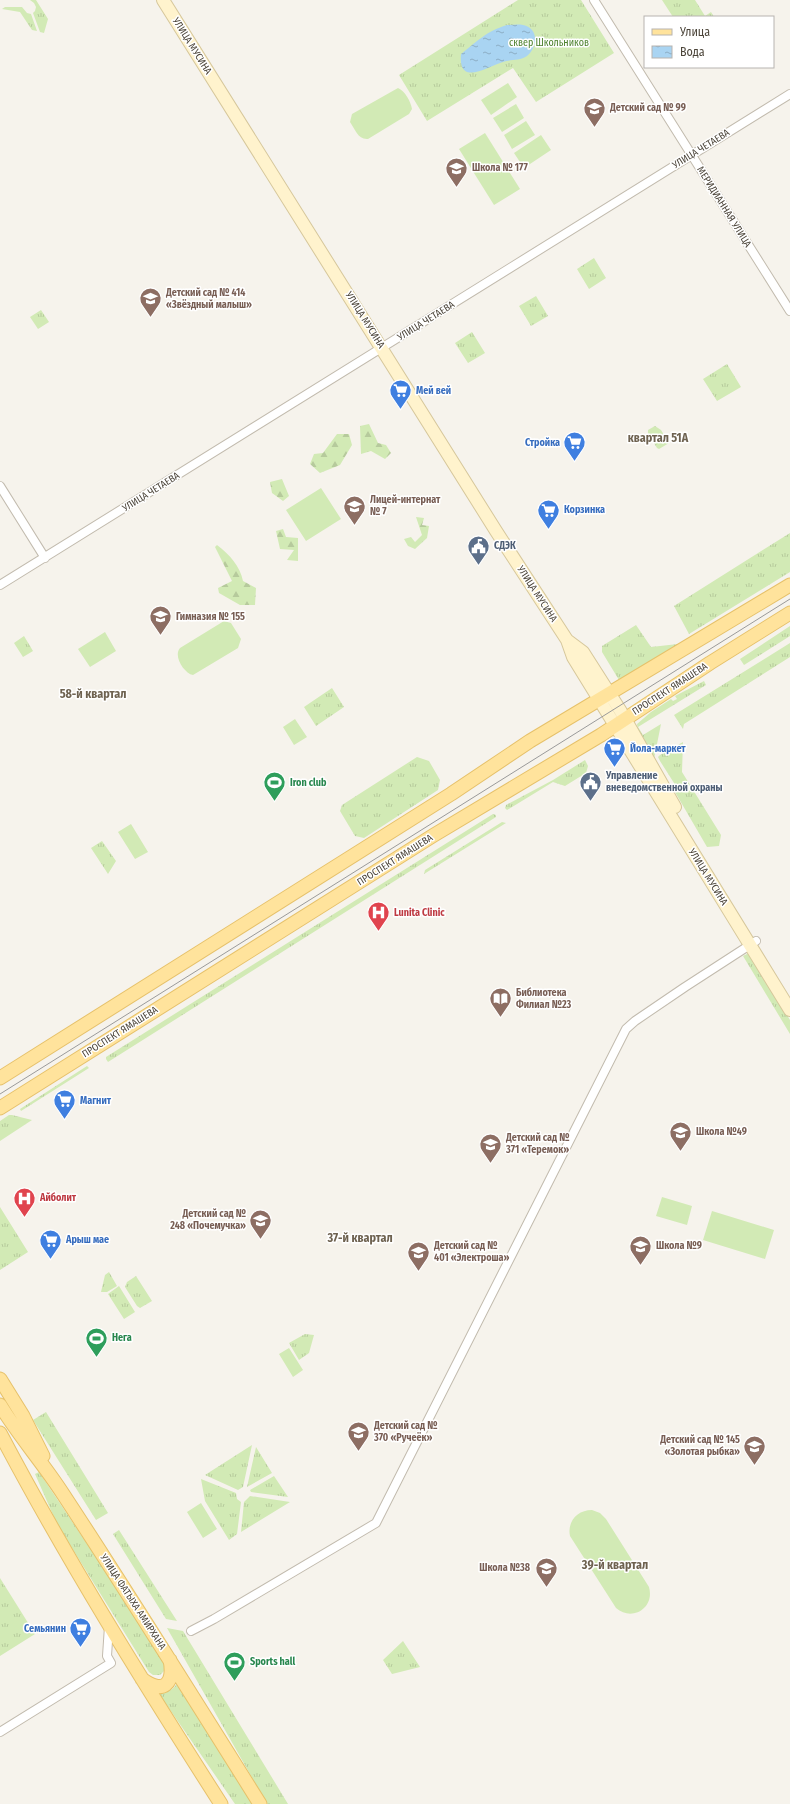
<svg xmlns="http://www.w3.org/2000/svg" width="790" height="1804" font-family="'Fira Sans Condensed',sans-serif">
  <style>
    .grass { fill: url(#grass-tufts) }
    .forest { fill: url(#forest-firs) }
    .pitch { fill: #d2eab5 }
    .water { fill: url(#water-ripples) }
    .lines { fill: none; stroke-linecap: round; stroke-linejoin: round }
    .street-casing { stroke: #c2bbae; stroke-width: 10 }
    .secondary-casing { stroke: #d6c79b; stroke-width: 14 }
    .primary-casing { stroke: #e6c16a; stroke-width: 15 }
    .street { stroke: #fff; stroke-width: 8 }
    .secondary { stroke: #fff3cd; stroke-width: 12 }
    .primary { stroke: #ffe39c; stroke-width: 13 }
    .tram { stroke: #9a9a9a; stroke-width: 1 }
    .labels { text-anchor: middle; dominant-baseline: central; stroke-width: 3; stroke-linejoin: round; paint-order: stroke }
    .park-label { font-size: 10px; fill: #4a7f2a; stroke: #fff }
    .street-label { font-size: 10px; fill: #4b4439; stroke: #fff }
    .education-label { font-size: 10px; font-weight: bold; fill: #785e54; stroke: #fff; text-anchor: start }
    .shop-label { font-size: 10px; font-weight: bold; fill: #366cbe; stroke: #fff; text-anchor: start }
    .service-label { font-size: 10px; font-weight: bold; fill: #4e5e75; stroke: #fff; text-anchor: start }
    .leisure-label { font-size: 10px; font-weight: bold; fill: #27864d; stroke: #fff; text-anchor: start }
    .health-label { font-size: 10px; font-weight: bold; fill: #be3a42; stroke: #fff; text-anchor: start }
    .quarter-label { font-size: 12px; font-weight: bold; fill: #6e6250; stroke: #fff }
  </style>
  <defs>
    <pattern id="grass-tufts" width="24" height="20" patternUnits="userSpaceOnUse"><rect width="24" height="20" fill="#d2eab5"/><path d="M3 7l-1-3M5 7V3M7 7l1-3M15 17l-1-3M17 17v-4M19 17l1-3" fill="none" stroke="#b6ca9c"/></pattern>
    <pattern id="forest-firs" width="22" height="20" patternUnits="userSpaceOnUse"><rect width="22" height="20" fill="#d2eab5"/><path d="M5 1l3.5 6h-7zM16 11l3.5 6h-7z" fill="#b6ca9c"/></pattern>
    <pattern id="water-ripples" width="26" height="14" patternUnits="userSpaceOnUse"><rect width="26" height="14" fill="#a9d4f2"/><path d="M2 4q2-2 4 0t4 0M15 11q2-2 4 0t4 0" fill="none" stroke="#8caec5"/></pattern>
  </defs>
  <rect width="100%" height="100%" fill="#f6f3ec"/>
  <path class="grass" d="M30,0h6l12,19 -4,14 -4,-1 -7,-19 2,-2 1,-4 -2,-4z
    M518,0h63l33,53 -78,49 -23,-34 -86,53 -28,-46z
    M662,0h33l10,16 6,-4 3,5h-41z
    M5,7h17l5,6 4,1 6,17 -5,-1 -12,-18 -18,-3z
    M594,258l12,20 -17,11 -12,-20z
    M536,296l12,20 -17,10 -12,-20z
    M41,310l8,12 -11,7 -8,-12z
    M472,332l13,21 -17,10 -13,-20z
    M727,364l14,23 -24,14 -14,-22z
    M655,426l6,4 8,13 -10,6 -2,-1 -9,-15v-3z
    M790,533v39l-101,62 -15,-28z
    M636,625l15,22 27,-3 -59,36 -17,-28v-6z
    M790,626v10l-46,29 -4,-6z
    M24,636l9,15 -10,6 -9,-14z
    M790,643v14l-106,67 -1,5 -9,-14z
    M704,681l2,4 -68,42 5,8 18,-11 -7,35 -16,-28 -1,-7 14,-12 20,-13 2,2 4,-2 -2,-3z
    M332,688l12,19 -28,19 -12,-19z
    M683,742l-1,30 39,63 -2,11 -12,1 -32,-55 -1,-9 -14,-22 -2,-4 2,-2z
    M417,757l12,4 11,19 -2,10 -74,48 -9,-2 -15,-25 2,-6z
    M585,760l3,6 -2,7 -21,13 -12,-4 -46,28 -2,-2 1,-3 47,-25z
    M493,814l3,1v2l-388,245 -2,-3v-2z
    M502,822l4,1 -82,51 1,-4z
    M102,841l14,20 -8,13 -17,-26z
    M749,953l41,67v14l-47,-78z
    M87,1066l2,2 -68,43 -1,-2z
    M9,1115h3l20,5 -32,21v-20z
    M0,1207l28,45 -28,18z
    M109,1272l8,14 -10,6h-6l4,-17z
    M136,1276l16,25 -12,7 -3,-2 -12,-19 2,-5z
    M119,1286l16,26 -11,7 -16,-25z
    M305,1334l9,1 -5,18 -10,7 -10,-17z
    M46,1412l62,101 -12,7 -63,-100z
    M252,1445l-9,42 -5,3 -33,-15z
    M256,1447l16,26 -25,14z
    M39,1472l127,190v7l-6,6h-7l-4,-3 -92,-148 -22,-50z
    M274,1476l14,21 -37,-5 -1,-2z
    M201,1479l35,14 1,6 4,3 -4,32 -8,6 -24,-39z
    M250,1496l40,6 -49,30 3,-30z
    M119,1530l58,91 -11,-2 -53,-85z
    M0,1578l35,56 -35,22z
    M167,1628l16,3 105,173h-21z
    M403,1641l17,26 -28,7 -9,-14z
    M180,1678l72,126h-17l-78,-113c12,3 18,-2 23,-13z"/>
  <path class="forest" d="M369,424l9,19 8,2 5,8 -6,6 -14,-8 -10,3 -1,-28z
    M337,434h12l3,11 -12,20 -20,8 -10,-9 4,-10 9,-1z
    M282,479l7,17 -6,5 -11,-8 -2,-11z
    M416,517l8,1 -2,7 7,1 -2,12 -12,11 -7,-3 -4,-7 7,-2 4,5 7,-7z
    M283,529l3,8 12,1v23l-11,-1 7,-10 -14,-1 -4,-18z
    M217,545c13,10 23,21 26,36l13,7 -1,17h-15l-21,-12 -1,-5 14,-7 -17,-34z"/>
  <path class="pitch" d="M508,83l9,14 -26,18 -10,-15z
    M398,88c7,3 13,14 14,21l-3,5 -41,25c-10,1 -13,-10 -18,-17l2,-8z
    M516,104l8,14 -22,14 -9,-14z
    M526,121l9,14 -23,14 -8,-14z
    M485,133l35,56 -26,16 -35,-56z
    M541,135l10,15 -27,18 -10,-15z
    M321,488l20,31 -35,22 -20,-31z
    M224,621l7,2 10,16 -3,9 -45,27c-9,-2 -20,-19 -13,-27z
    M105,632l11,19 -26,16 -12,-18z
    M295,719l12,18 -13,8 -11,-18z
    M131,824l17,28 -13,7 -17,-27z
    M662,1197l30,9 -5,19 -31,-9z
    M712,1211l62,19 -9,29 -62,-19z
    M289,1348l14,22 -10,7 -14,-23z
    M201,1503l16,26 -14,9 -16,-26z
    M592,1510l8,3 6,6 43,68c6,21 -17,35 -33,21l-46,-72c-3,-14 7,-26 22,-26z"/>
  <path class="water" d="M507,25c5,0 11,-1 16,0 16,3 15,22 4,31 -7,5 -16,3 -24,6 -16,5 -45,25 -42,-8 18,-14 24,-22 46,-29z"/>
  <g class="lines">
    <defs>
      <path id="street" d="M594,0l196,311
        M0,486l45,72
        M0,585l790,-491
        M191,1631l23,-12 162,-96 250,-494 9,-8 50,-34 71,-46
        M0,1732l111,-69 -4,-7 2,-30"/>
      <path id="secondary" d="M163,0l333,531 71,109 6,17 217,353
        M567,640l16,12 37,58 55,97"/>
      <path id="primary" d="M0,1078l451,-284 79,-53 260,-156
        M0,1108l434,-273 167,-100 109,-72 80,-50
        M0,1379l23,37 20,40
        M0,1405c19,31 43,58 63,89 67,102 132,206 197,310
        M0,1433c67,127 143,249 221,371
        M142,1679c21,16 33,5 28,-19"/>
    </defs>
    <use href="#street" class="street-casing"/>
    <use href="#secondary" class="secondary-casing"/>
    <use href="#primary" class="primary-casing"/>
    <use href="#street" class="street"/>
    <use href="#secondary" class="secondary"/>
    <use href="#primary" class="primary"/>
    <path class="tram" d="M0,1094l790,-495"/>
  </g>
  <defs>
    <symbol id="school-pin" viewBox="-11 -11 22 30"><path d="M0 17L-7.5 6A9.5 9.5 0 1 1 7.5 6Z" fill="#8d6e63" stroke="#fff"/><path d="M0-5L7-2L0 1L-7-2ZM-4 1L0 2.5L4 1V4Q0 6-4 4Z" fill="#fff"/></symbol>
    <symbol id="supermarket-pin" viewBox="-11 -11 22 30"><path d="M0 17L-7.5 6A9.5 9.5 0 1 1 7.5 6Z" fill="#3f7fe0" stroke="#fff"/><path d="M-6-5.5h2.5l.6 2H6L4.5 2H-2.5L-4.4-4H-6ZM-1.5 3.2a1.3 1.3 0 1 0 .1 0ZM3 3.2a1.3 1.3 0 1 0 .1 0Z" fill="#fff"/></symbol>
    <symbol id="civic-pin" viewBox="-11 -11 22 30"><path d="M0 17L-7.5 6A9.5 9.5 0 1 1 7.5 6Z" fill="#5c6f8a" stroke="#fff"/><path d="M-.6-6.5H3V-4.5H.6V-3L4-1V1h2V6H-6V1h2V-1L-.6-3ZM-1.2 2.5V6h2.4V2.5Z" fill="#fff"/></symbol>
    <symbol id="stadium-pin" viewBox="-11 -11 22 30"><path d="M0 17L-7.5 6A9.5 9.5 0 1 1 7.5 6Z" fill="#2e9e5b" stroke="#fff"/><path d="M0-5a6.5 5 0 1 0 0 10a6.5 5 0 1 0 0-10ZM-3.5-1.8h7v3.6h-7Z" fill="#fff"/></symbol>
    <symbol id="hospital-pin" viewBox="-11 -11 22 30"><path d="M0 17L-7.5 6A9.5 9.5 0 1 1 7.5 6Z" fill="#e0444e" stroke="#fff"/><path d="M-5-5h3v3.5h4V-5h3V5h-3V1.5h-4V5h-3Z" fill="#fff"/></symbol>
    <symbol id="library-pin" viewBox="-11 -11 22 30"><path d="M0 17L-7.5 6A9.5 9.5 0 1 1 7.5 6Z" fill="#8d6e63" stroke="#fff"/><path d="M-6-4Q-3-5.5-.7-3.5V5Q-3 3-6 4ZM6-4Q3-5.5 .7-3.5V5Q3 3 6 4Z" fill="#fff"/></symbol>
  </defs>
  <g fill-rule="evenodd">
    <use href="#school-pin" x="582" y="96" width="25" height="34"/>
    <use href="#school-pin" x="444" y="156" width="25" height="34"/>
    <use href="#school-pin" x="138" y="286" width="25" height="34"/>
    <use href="#supermarket-pin" x="388" y="378" width="25" height="34"/>
    <use href="#supermarket-pin" x="562" y="430" width="25" height="34"/>
    <use href="#school-pin" x="342" y="494" width="25" height="34"/>
    <use href="#supermarket-pin" x="536" y="498" width="25" height="34"/>
    <use href="#civic-pin" x="466" y="534" width="25" height="34"/>
    <use href="#school-pin" x="148" y="604" width="25" height="34"/>
    <use href="#supermarket-pin" x="602" y="736" width="25" height="34"/>
    <use href="#civic-pin" x="578" y="770" width="25" height="34"/>
    <use href="#stadium-pin" x="262" y="770" width="25" height="34"/>
    <use href="#hospital-pin" x="366" y="900" width="25" height="34"/>
    <use href="#library-pin" x="488" y="986" width="25" height="34"/>
    <use href="#supermarket-pin" x="52" y="1088" width="25" height="34"/>
    <use href="#school-pin" x="668" y="1120" width="25" height="34"/>
    <use href="#school-pin" x="478" y="1132" width="25" height="34"/>
    <use href="#hospital-pin" x="12" y="1186" width="25" height="34"/>
    <use href="#school-pin" x="248" y="1208" width="25" height="34"/>
    <use href="#supermarket-pin" x="38" y="1228" width="25" height="34"/>
    <use href="#school-pin" x="628" y="1234" width="25" height="34"/>
    <use href="#school-pin" x="406" y="1240" width="25" height="34"/>
    <use href="#stadium-pin" x="84" y="1326" width="25" height="34"/>
    <use href="#school-pin" x="346" y="1420" width="25" height="34"/>
    <use href="#school-pin" x="742" y="1434" width="25" height="34"/>
    <use href="#school-pin" x="534" y="1556" width="25" height="34"/>
    <use href="#supermarket-pin" x="68" y="1616" width="25" height="34"/>
    <use href="#stadium-pin" x="222" y="1650" width="25" height="34"/>
  </g>
  <g class="labels">
    <g class="park-label">
      <text x="549" y="43">сквер Школьников</text>
    </g>
    <g class="street-label">
      <text transform="translate(192 46) rotate(58)">УЛИЦА МУСИНА</text>
      <text transform="translate(701 149) rotate(-32)">УЛИЦА ЧЕТАЕВА</text>
      <text transform="translate(724 207) rotate(58)">МЕРИДИАННАЯ УЛИЦА</text>
      <text transform="translate(365 320) rotate(58)">УЛИЦА МУСИНА</text>
      <text transform="translate(426 321) rotate(-32)">УЛИЦА ЧЕТАЕВА</text>
      <text transform="translate(151 492) rotate(-32)">УЛИЦА ЧЕТАЕВА</text>
      <text transform="translate(537 594) rotate(57)">УЛИЦА МУСИНА</text>
      <text transform="translate(670 689) rotate(-33)">ПРОСПЕКТ ЯМАШЕВА</text>
      <text transform="translate(395 860) rotate(-32)">ПРОСПЕКТ ЯМАШЕВА</text>
      <text transform="translate(708 877) rotate(58)">УЛИЦА МУСИНА</text>
      <text transform="translate(120 1032) rotate(-32)">ПРОСПЕКТ ЯМАШЕВА</text>
      <text transform="translate(133 1602) rotate(57)">УЛИЦА ФАТЫХА АМИРХАНА</text>
    </g>
    <g class="education-label">
      <text x="610" y="108">Детский сад № 99</text>
      <text x="472" y="168">Школа № 177</text>
      <text x="166" y="293">Детский сад № 414<tspan x="166" dy="12">«Звёздный малыш»</tspan></text>
      <text x="370" y="500">Лицей-интернат<tspan x="370" dy="12">№ 7</tspan></text>
      <text x="176" y="617">Гимназия № 155</text>
      <text x="516" y="993">Библиотека<tspan x="516" dy="12">Филиал №23</tspan></text>
      <text x="696" y="1132">Школа №49</text>
      <text x="506" y="1138">Детский сад №<tspan x="506" dy="12">371 «Теремок»</tspan></text>
      <text x="246" y="1214" text-anchor="end">Детский сад №<tspan x="246" dy="12">248 «Почемучка»</tspan></text>
      <text x="434" y="1246">Детский сад №<tspan x="434" dy="12">401 «Электроша»</tspan></text>
      <text x="656" y="1246">Школа №9</text>
      <text x="374" y="1426">Детский сад №<tspan x="374" dy="12">370 «Ручеёк»</tspan></text>
      <text x="740" y="1440" text-anchor="end">Детский сад № 145<tspan x="740" dy="12">«Золотая рыбка»</tspan></text>
      <text x="530" y="1568" text-anchor="end">Школа №38</text>
    </g>
    <g class="shop-label">
      <text x="416" y="391">Мей вей</text>
      <text x="560" y="443" text-anchor="end">Стройка</text>
      <text x="564" y="510">Корзинка</text>
      <text x="630" y="749">Йола-маркет</text>
      <text x="80" y="1101">Магнит</text>
      <text x="66" y="1240">Арыш мае</text>
      <text x="66" y="1629" text-anchor="end">Семьянин</text>
    </g>
    <g class="service-label">
      <text x="494" y="546">СДЭК</text>
      <text x="606" y="776">Управление<tspan x="606" dy="12">вневедомственной охраны</tspan></text>
    </g>
    <g class="leisure-label">
      <text x="290" y="783">Iron club</text>
      <text x="112" y="1338">Нега</text>
      <text x="250" y="1662">Sports hall</text>
    </g>
    <g class="health-label">
      <text x="394" y="913">Lunita Clinic</text>
      <text x="40" y="1198">Айболит</text>
    </g>
    <g class="quarter-label">
      <text x="658" y="438">квартал 51А</text>
      <text x="93" y="694">58-й квартал</text>
      <text x="360" y="1238">37-й квартал</text>
      <text x="615" y="1565">39-й квартал</text>
    </g>
  </g>
  <rect x="644" y="16" width="130" height="52" fill="#ffffff" stroke="#b7b4b0"/>
  <rect x="652" y="29" width="20" height="6" fill="#ffe39c" stroke="#b7b4b0"/>
  <text x="680" y="36" font-size="12" fill="#4b4439">Улица</text>
  <rect x="652" y="46" width="20" height="12" fill="url(#water-ripples)" stroke="#b7b4b0"/>
  <text x="680" y="56" font-size="12" fill="#4b4439">Вода</text>
</svg>
